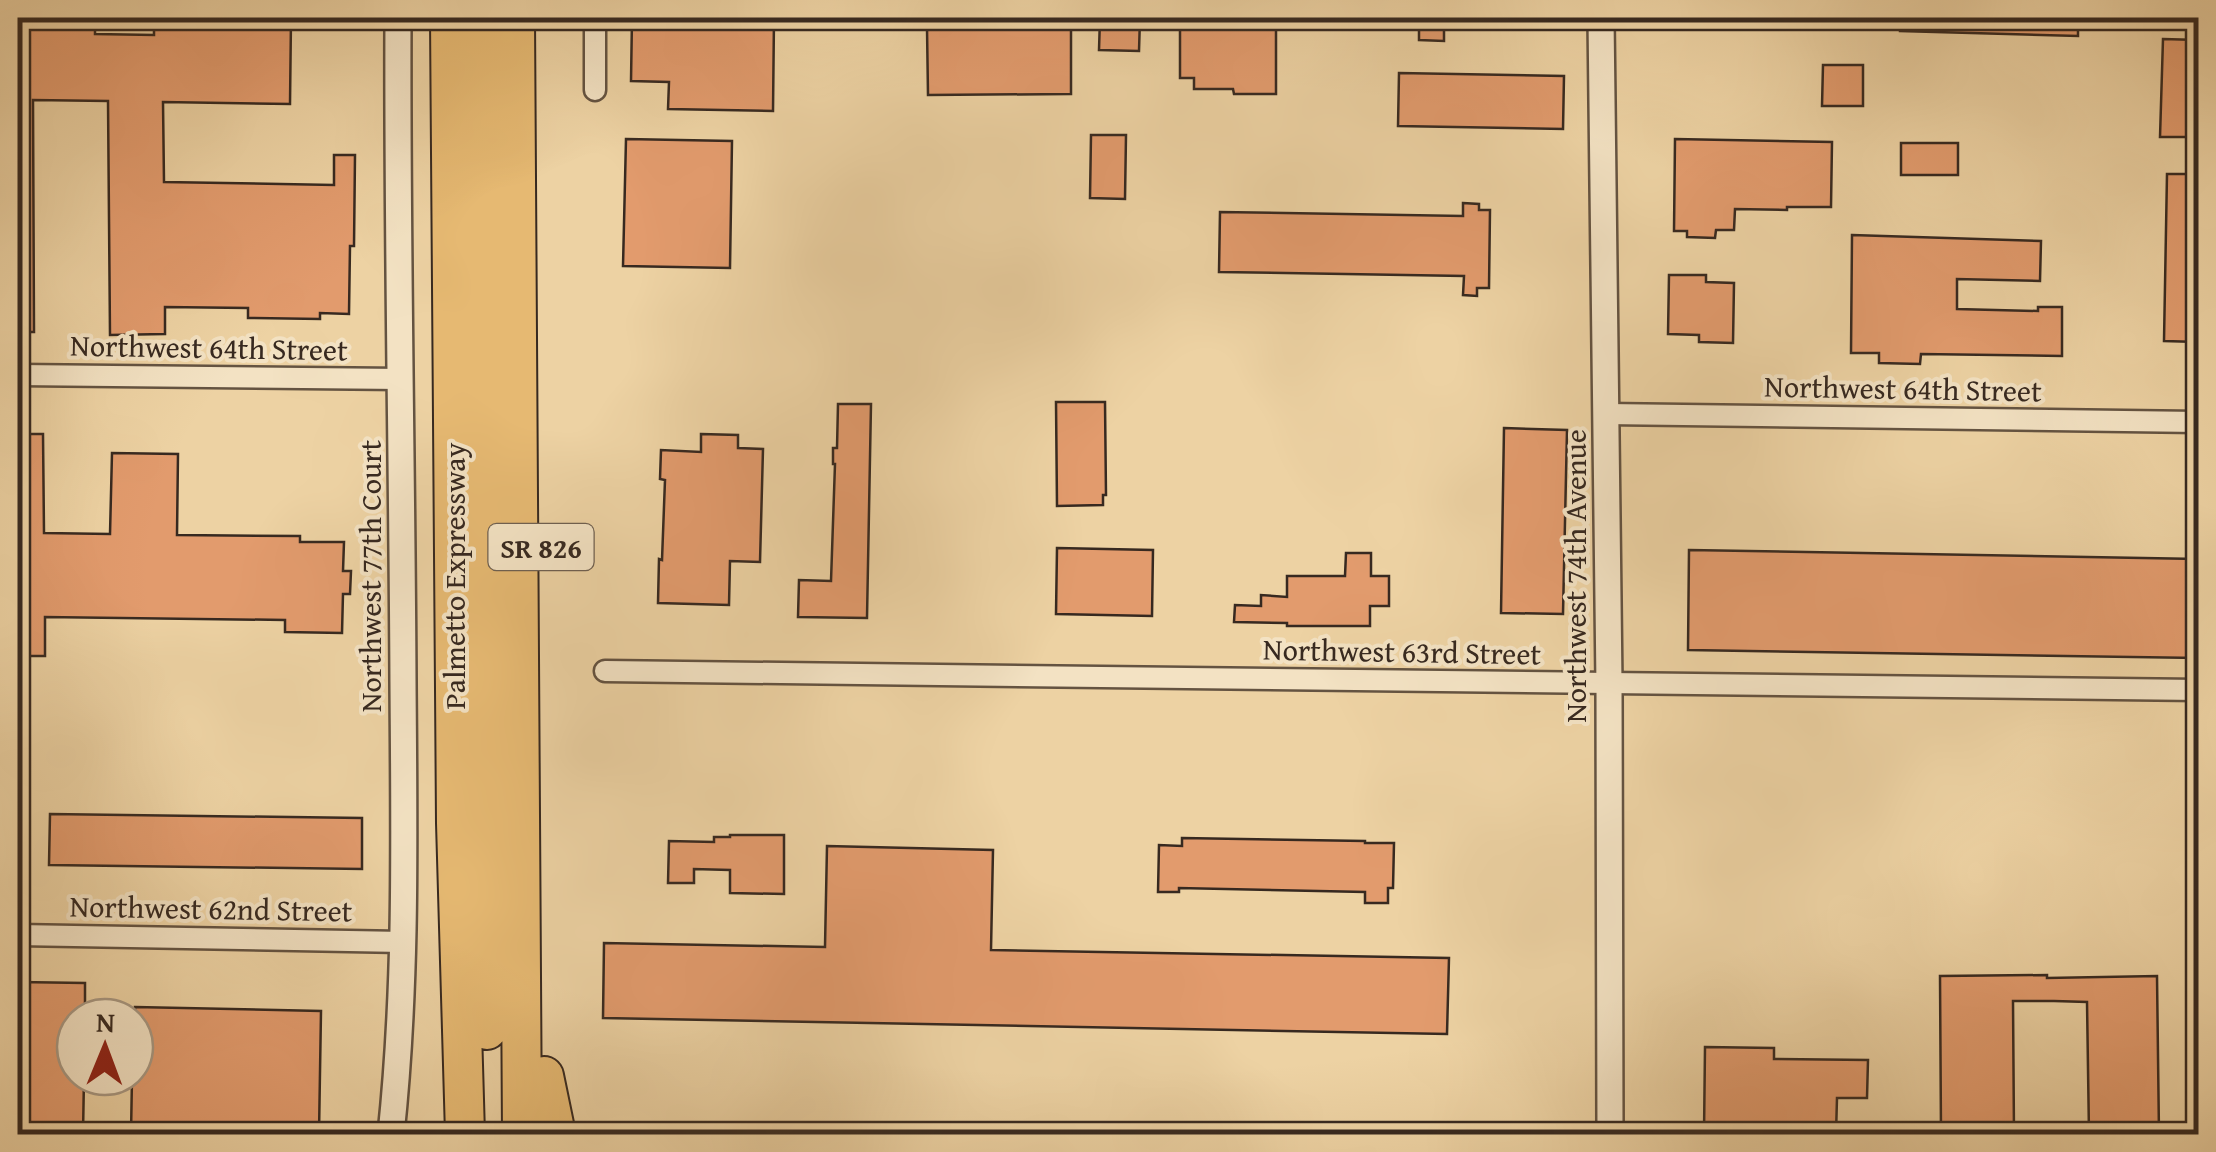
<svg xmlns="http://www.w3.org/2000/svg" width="2216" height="1152" font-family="'Gentium Book Plus',serif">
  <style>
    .building { fill: #e29b6d; stroke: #372920; stroke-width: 2.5 }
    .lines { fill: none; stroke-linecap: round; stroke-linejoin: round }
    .minor-casing { stroke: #645341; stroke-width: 25 }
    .tertiary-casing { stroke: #645341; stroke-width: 30 }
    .motorway-casing { stroke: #372920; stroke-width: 42 }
    .minor { stroke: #f3e2c3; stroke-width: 20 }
    .tertiary { stroke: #f3e2c3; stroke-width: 25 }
    .motorway { stroke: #e6b972; stroke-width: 38 }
    .labels { text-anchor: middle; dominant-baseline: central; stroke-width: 8; stroke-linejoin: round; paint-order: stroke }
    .shield { fill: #f3e2c3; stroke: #6f6051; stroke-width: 2.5 }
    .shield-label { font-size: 28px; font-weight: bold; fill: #372920 }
    .street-label { font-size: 30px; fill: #372920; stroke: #f3e2c3 }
  </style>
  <rect width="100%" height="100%" fill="#edd2a3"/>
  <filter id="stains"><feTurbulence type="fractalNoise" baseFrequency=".002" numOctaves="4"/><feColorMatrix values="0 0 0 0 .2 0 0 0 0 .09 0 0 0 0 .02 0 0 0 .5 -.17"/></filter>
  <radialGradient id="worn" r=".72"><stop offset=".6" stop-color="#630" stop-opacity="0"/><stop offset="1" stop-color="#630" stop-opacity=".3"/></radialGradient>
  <path class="building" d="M18,18h77v16l59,1v-15l137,-2 -1,86 -127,-2 1,80 170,3v-30h21l-1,91h-4l-1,68 -29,-1v6l-72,-1v-10l-83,-1v27l-55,1 -2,-234 -75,-1 1,232h-16z
    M632,18h142l-1,93 -105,-2 1,-27 -38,-1z
    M1004,18h67v76l-143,1 -1,-67h77z
    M1100,18h40l-1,33 -40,-1z
    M1180,18h96v76h-42l-1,-5h-39v-11h-14z
    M1419,18h25v23l-25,-1z
    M1900,18h178v18l-178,-5z
    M2163,39l35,1v97h-38z
    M1823,65h40v41h-41z
    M1399,73l165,3 -1,53 -165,-3z
    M1091,135h35l-1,64 -35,-1z
    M626,139l106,2 -2,127 -107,-2z
    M1675,139l157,3 -1,65h-44v3l-52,-1 -1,21h-18l-1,8 -28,-1v-6h-13z
    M1901,143h57v32h-57z
    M2167,174h31v168l-34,-1z
    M1463,203l16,1v6h11l-1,78h-12v8l-14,-1 1,-19 -245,-4 1,-60 243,4z
    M1852,235l189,6 -1,40 -83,-2v30l81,2v-4h24v49l-141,-2 -1,10 -41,-1v-10h-28z
    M1669,275h37v7l28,1 -1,60 -34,-1v-7l-31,-1z
    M1056,402h49l1,93h-3v10l-46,1z
    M838,404h33l-4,214 -69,-1 1,-37 32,1 4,-117h-2v-16h4z
    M1504,428l63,2 -4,184 -62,-1z
    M18,434h25l1,99 66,1 2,-81 66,1 -1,81 123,1v6h44l-1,29h8l-1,23h-7l-1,39 -57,-1v-12l-240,-3v39h-27z
    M701,434l37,1v13l25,1 -3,113 -30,-1 -1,44 -71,-2 1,-44 3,1 3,-80 -5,-1 1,-29 40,2z
    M1057,548l96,2 -1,66 -96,-2z
    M1689,550l509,9v99l-510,-8z
    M1346,553h25v23h18v30h-19v20h-83v-3l-53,-1 1,-17 26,1v-11l26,2v-21h58z
    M50,814l312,4v51l-313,-4z
    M730,835h54v59l-54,-1v-23l-36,-1v14h-26l1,-42 45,1v-5h16z
    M1182,838l183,3v2h29l-1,45h-5v15h-23v-11l-186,-4v4h-21l1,-47 23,1z
    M827,846l166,4 -2,100 458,8 -2,76 -844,-16 1,-75 221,4z
    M2047,975v3l110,-2 2,158h-70l-2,-132 -33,-1h-41l1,133h-73l-1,-158z
    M18,982l67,1v34h-10v60h9l-1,57h-65z
    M135,1007l186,4 -2,123h-188l1,-57h3z
    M1705,1047l69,1v11l94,1 -1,38h-30l-1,36h-132z"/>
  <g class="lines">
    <defs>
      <path id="minor" d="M595,18v72
        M18,375l383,4
        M1606,414l592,8
        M605,671l1593,19
        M18,935l385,7"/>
      <path id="tertiary" d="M1601,18l8,666 1,450
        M391,1134c16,-150 13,-301 12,-452 -1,-222 -6,-443 -5,-664"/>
      <path id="motorway" d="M450,18l6,805 9,311
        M480,18l7,1012
        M515,18l7,1116
        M544,1076l12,58"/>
    </defs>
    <use href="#minor" class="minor-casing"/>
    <use href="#tertiary" class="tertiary-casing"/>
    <use href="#motorway" class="motorway-casing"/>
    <use href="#minor" class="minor"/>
    <use href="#tertiary" class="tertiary"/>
    <use href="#motorway" class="motorway"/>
  </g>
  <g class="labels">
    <rect class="shield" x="488.5" y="524" width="105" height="46" rx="8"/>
    <g class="shield-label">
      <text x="541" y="547">SR 826</text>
    </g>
    <g class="street-label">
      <text transform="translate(209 347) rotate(1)">Northwest 64th Street</text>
      <text transform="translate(1903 388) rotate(1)">Northwest 64th Street</text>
      <text transform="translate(370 576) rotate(-90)">Northwest 77th Court</text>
      <text transform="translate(454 576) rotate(-90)">Palmetto Expressway</text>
      <text transform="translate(1575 576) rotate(-90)">Northwest 74th Avenue</text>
      <text transform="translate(1402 651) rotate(1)">Northwest 63rd Street</text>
      <text transform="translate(211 908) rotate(1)">Northwest 62nd Street</text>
    </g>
  </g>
  <rect width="2216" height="1152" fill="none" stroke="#edd2a3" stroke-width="60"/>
  <rect x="20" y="20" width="2176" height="1112" fill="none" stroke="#372920" stroke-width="5"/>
  <rect x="30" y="30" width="2156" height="1092" fill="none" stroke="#372920" stroke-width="2.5"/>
  <g transform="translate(105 1047) rotate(1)"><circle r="48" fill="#f3e2c3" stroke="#a89882" stroke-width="2.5"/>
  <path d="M0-8L18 38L0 25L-18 38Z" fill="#8f2418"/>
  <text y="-15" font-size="28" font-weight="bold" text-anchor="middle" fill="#372920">N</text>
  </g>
  <rect width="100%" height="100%" filter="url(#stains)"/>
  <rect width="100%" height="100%" fill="url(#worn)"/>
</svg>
